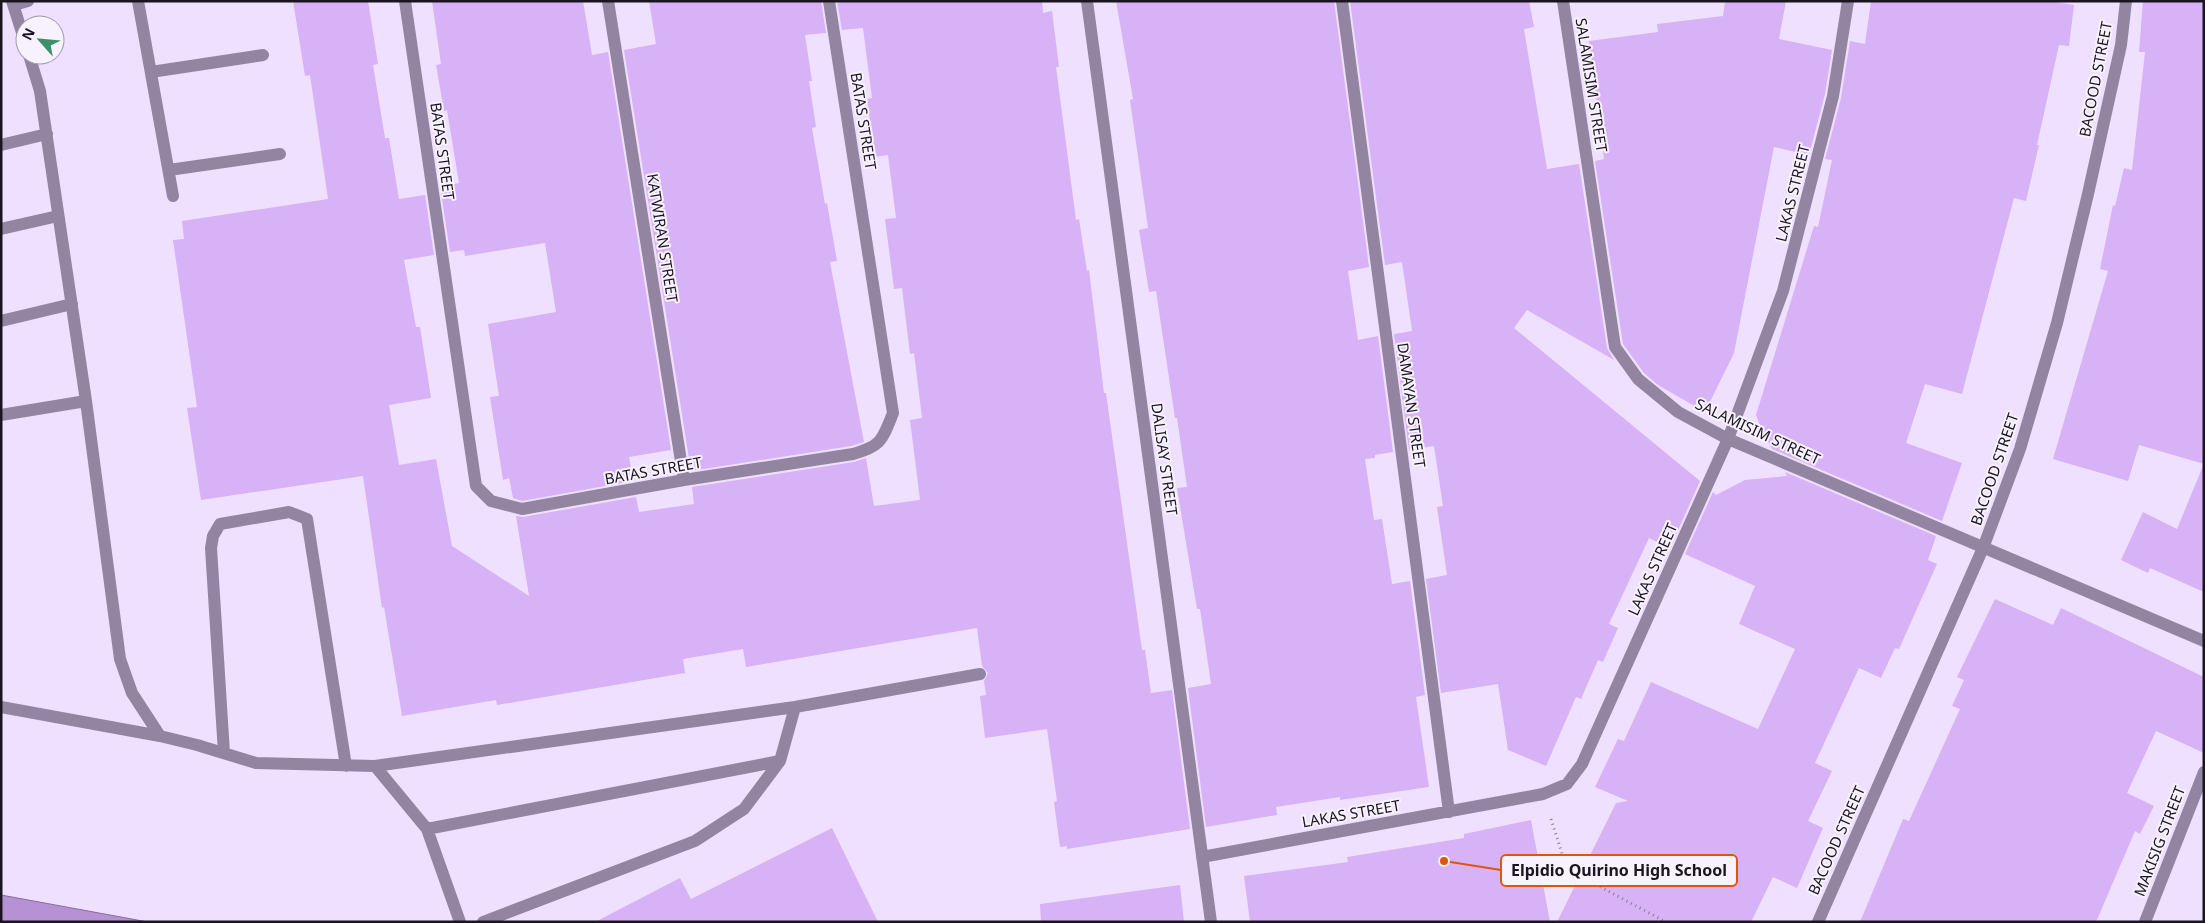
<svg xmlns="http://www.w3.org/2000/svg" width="2205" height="923" font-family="'Noto Sans',sans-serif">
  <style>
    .water { fill: #b692d5; stroke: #886c9f }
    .building { fill: #d7b2f7 }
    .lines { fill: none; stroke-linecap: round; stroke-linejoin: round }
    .path { stroke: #8a7f94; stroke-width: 3; stroke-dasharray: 1 4; stroke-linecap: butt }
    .minor { stroke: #9384a1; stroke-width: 12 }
    .labels { text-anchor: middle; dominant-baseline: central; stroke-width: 4; stroke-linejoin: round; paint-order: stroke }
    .street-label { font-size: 15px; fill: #1b1520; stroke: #f8f1fe }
    .leader { fill: none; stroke: #de560d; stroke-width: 2 }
    .callout-dot { fill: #de560d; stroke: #f8f1fe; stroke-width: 2 }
    .callout { fill: #f8f1fe; stroke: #de560d; stroke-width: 2 }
    .callout-label { font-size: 16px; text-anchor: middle; font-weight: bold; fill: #1b1520 }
  </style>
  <rect width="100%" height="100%" fill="#efe0ff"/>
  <path class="water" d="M1,895l147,27h-147z"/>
  <path class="building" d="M293,1h75l10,63 -5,1 12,73h4l10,61 26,-4 9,60 -30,5 12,67h4l11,71 -42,7 10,60 37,-6 16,87 77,50 -13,-80 7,1 113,-20 3,15 55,-8 -2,-17 162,-25 12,-4 8,48 46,-6 -10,-80 12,-2 -8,-65 -4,1 -8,-66 -8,1 -9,-70 11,-1 -8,-63 -13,2 -8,-58 5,-1 -9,-70 -21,2 -5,-29h205l1,12 9,-2 7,56h-3l20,153 3,-1 8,52 2,-1 15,123h2l36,257h3l6,43 21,-3 18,139 -123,20v-3l-7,1 -6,-45 3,-1 -10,-72 -62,9 -5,-42 6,-1 -2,-14 4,-8 -6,-7 -5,-38 -231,39 -3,-18 -60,10 2,14 -188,32 -1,-5 -94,16 -18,-109 -2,1 -19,-132 -162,24 -14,-92 10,-1 -24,-167 11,-1 -2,-18 146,-22 -18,-124 -5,1z
    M432,1h151l9,54 16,-3 63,398 -42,7 4,24 -111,20 -9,-3 -4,-20 -6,2 -13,-83 9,-1 -11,-72 68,-12 -11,-69 -80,13 -1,-6 -14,2 -9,-60 14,-2 -1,-6 5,-1 -12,-73 -3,1 -8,-46 5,-1z
    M649,1h172l5,32 -21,2 7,46h-3l7,46 -4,1 13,76 2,-1 10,58 -7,1 34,180 -13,4 -160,25 -67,-421 32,-6z
    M1116,1h218l35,266 -21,4 10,69 20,-4 15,116 -18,3v3l-10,1 9,61 8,-1 10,65 18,-3 15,114 -9,2 13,90 -89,13v-3l-64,10 1,8 -71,12 -18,-139 23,-4 -11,-75h-3l-20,-121 10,-1 -10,-69h-2l-19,-127 -7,1 -10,-62 9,-2 -18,-128 3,-1z
    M1350,1h179l5,26 -10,2 23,140 32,-5 28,184 7,12 -87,-50 -13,18 186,153 -30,67 -21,-10 -40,86 9,4 -15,34 -5,-2 -17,39 -5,-2 -30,69 -38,-16 -10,-66 -57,9 -15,-114 21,-4 -10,-68 6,-1 -9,-60 -25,4 -15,-116 18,-3 -10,-69 -17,3z
    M1725,1h61l-7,38 53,11 -7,44 -16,61 -35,-8 -40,206 -29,59 -47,-27 -14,-12 -21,-29 -28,-183 9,-2 -15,-118 69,-9 -1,-8 66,-8z
    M1871,1h178l25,4 -5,41 -10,-1 -22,100h2l-13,56 -12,-3 -52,196 -37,-10 -19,59 56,20 -20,58 -170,-72 -11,-21 -5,-13 58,-189 4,1 14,-67 -7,-1 16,-61 9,-57 15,3z
    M2143,1h61v463l-65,-19 -11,36 -75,-22 55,-188 -8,-2 13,-64 2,1 9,-38 8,2 13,-118h-6z
    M2203,466h1v126l-54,-24 -2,5 -27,-13 22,-48 34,17z
    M1785,472l151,64 -8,24 9,4 -38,85 -4,-1 -14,30 -22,-10 -44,95 17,8 -24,50 15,7 -26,60 -24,-11 -22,45h-194l59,-119 12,-2 -33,-14 23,-48 6,2 27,-59 107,47 37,-80 -56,-25 16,-38 -70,-32 28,-62 3,3 29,-15 42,-4z
    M1995,599l58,26 8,-17 143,69v76l-48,-22 -29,62 27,13 -14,28 -5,-3 -39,91h-236l43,-103 6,2 51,-112 -8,-3 12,-26 -7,-3z
    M1531,820l19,102h-300l-6,-46 104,-14 -1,-5 117,-19v-4z
    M832,828l46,94h-283l85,-44 11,21z
    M1180,885l4,37h-143l-1,-18z"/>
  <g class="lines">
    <path class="path" d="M1551,819l16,50 99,53"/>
    <path class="minor" d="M12,1l13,41
      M138,1l35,195
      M405,1l71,485 15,15 31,8 162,-29 169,-26c29,-8 29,-14 40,-41l-64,-412
      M608,1l76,479
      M1087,1l124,921
      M1342,1l107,811
      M1563,1l52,346 23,32 40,33 50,27 476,202
      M14,5l14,-4
      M29,55l11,36 46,310 34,258 12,34 28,43 37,9 59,18 119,3 52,63 33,93
      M151,72l112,-17
      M1,145l46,-11
      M169,170l111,-16
      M1,229l57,-13
      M1,321l71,-17
      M1,415l85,-14
      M1,707l159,29
      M224,753l-13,-205 2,-12 7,-12 69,-12 18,7 39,247
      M375,766l420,-59 185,-33
      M427,829l353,-68
      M1202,857l341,-63 24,-10 15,-20 146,-325 55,-148 50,-195 15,-95
      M483,922l212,-81 49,-32 36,-48 15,-54
      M1818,922l165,-374 37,-99 37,-126 31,-129 33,-149 5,-44
      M2145,922l59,-150"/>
  </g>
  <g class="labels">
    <g class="street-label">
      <text transform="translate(2095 79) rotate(-79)">BACOOD STREET</text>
      <text transform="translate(1592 85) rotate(81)">SALAMISIM STREET</text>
      <text transform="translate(864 121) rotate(81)">BATAS STREET</text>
      <text transform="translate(443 151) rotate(82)">BATAS STREET</text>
      <text transform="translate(1792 193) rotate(-76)">LAKAS STREET</text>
      <text transform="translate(663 238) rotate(81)">KATWIRAN STREET</text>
      <text transform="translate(1412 405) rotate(82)">DAMAYAN STREET</text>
      <text transform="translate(1758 431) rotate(25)">SALAMISIM STREET</text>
      <text transform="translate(1165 459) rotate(82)">DALISAY STREET</text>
      <text transform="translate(1994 469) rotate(-71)">BACOOD STREET</text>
      <text transform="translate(653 470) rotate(-10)">BATAS STREET</text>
      <text transform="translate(1652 569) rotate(-66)">LAKAS STREET</text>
      <text transform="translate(1351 813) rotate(-10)">LAKAS STREET</text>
      <text transform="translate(1836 840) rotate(-66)">BACOOD STREET</text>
      <text transform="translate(2159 841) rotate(-69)">MAKISIG STREET</text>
    </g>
  </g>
  <path class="leader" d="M1444 861L1501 870"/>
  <circle class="callout-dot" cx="1444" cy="861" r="5"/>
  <rect class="callout" x="1501" y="855" width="236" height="31" rx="5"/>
  <g class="callout-label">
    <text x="1619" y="876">Elpidio Quirino High School</text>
  </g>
  <rect width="2205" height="923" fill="none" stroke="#1b1520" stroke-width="5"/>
  <g transform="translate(40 40) rotate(297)"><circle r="24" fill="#f8f1fe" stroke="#a099a5"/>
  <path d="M0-4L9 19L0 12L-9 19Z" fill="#3c9266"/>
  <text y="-8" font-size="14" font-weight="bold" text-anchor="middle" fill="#1b1520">N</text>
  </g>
</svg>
